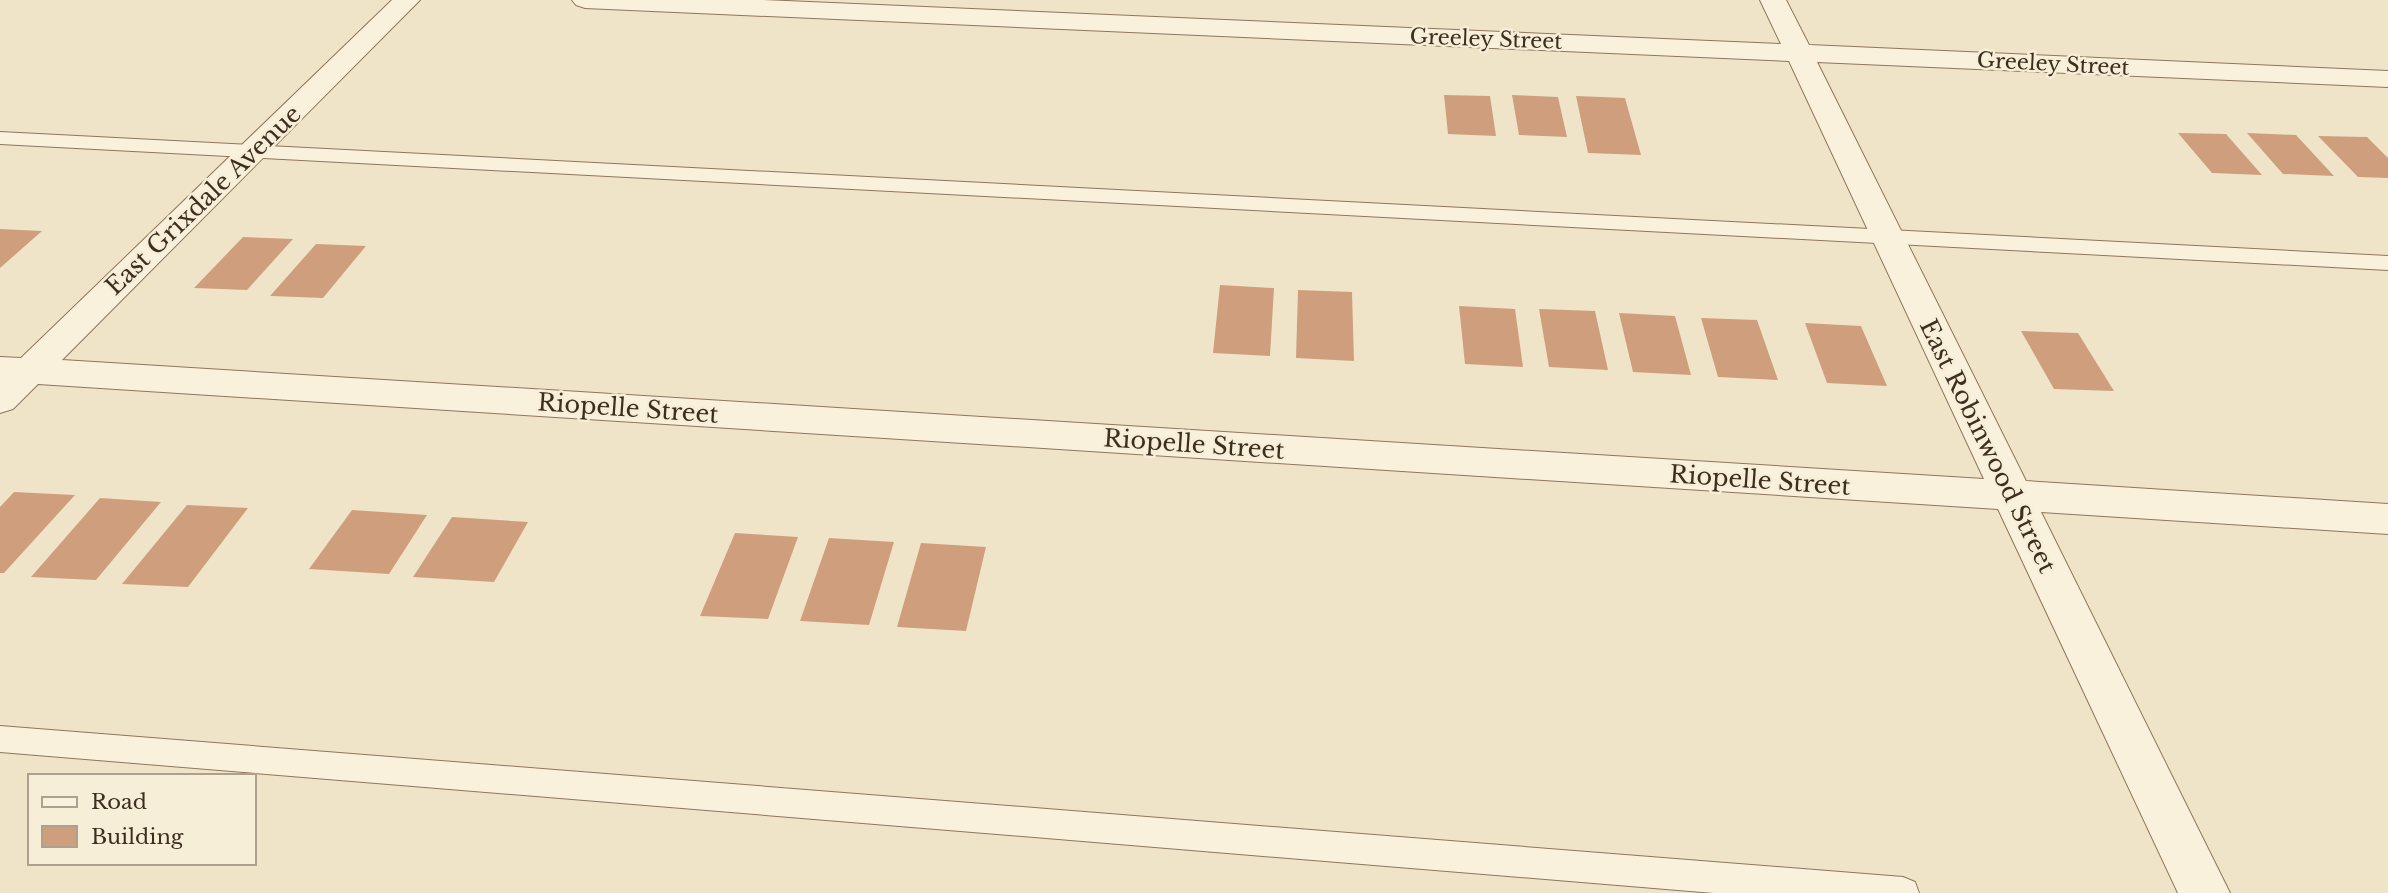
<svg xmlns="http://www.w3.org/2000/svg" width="2388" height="893" font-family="'Libre Baskerville',serif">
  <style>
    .building { fill: #cf9f7d }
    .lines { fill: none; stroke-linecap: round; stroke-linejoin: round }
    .lane-casing { stroke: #8d765c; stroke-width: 2 }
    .street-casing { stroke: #8d765c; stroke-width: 2 }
    .lane { fill: #faf1dc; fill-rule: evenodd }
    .street { fill: #faf1dc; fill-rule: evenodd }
    .labels { text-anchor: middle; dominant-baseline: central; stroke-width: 5; stroke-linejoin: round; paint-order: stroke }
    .far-street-label { font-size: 21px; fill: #3d2e20; stroke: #f7eed8 }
    .street-label { font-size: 24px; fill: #3d2e20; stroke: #f7eed8 }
  </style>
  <rect width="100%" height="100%" fill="#f0e4c8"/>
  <path class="building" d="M1444,95l46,1 6,40 -48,-2z
    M1512,95l46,2 9,40 -48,-2z
    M1576,96l49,2 16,57 -53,-2z
    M2178,133l48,1 36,41 -50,-2z
    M2247,133l49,2 38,41 -51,-2z
    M2318,136l49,1 21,21v20l-30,-1z
    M0,229l42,2 -42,37z
    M243,237l50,2 -46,51 -53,-2z
    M316,244l50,2 -43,52 -53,-2z
    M1220,285l54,3 -4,68 -57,-3z
    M1298,290l54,2 2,69 -58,-3z
    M1459,306l56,3 8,58 -58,-3z
    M1539,309l56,2 13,59 -59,-3z
    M1619,313l56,3 16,59 -58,-3z
    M1701,318l56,2 21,60 -60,-3z
    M1805,323l56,3 26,60 -60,-3z
    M2021,331l57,2 36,58 -60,-2z
    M14,492l61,3 -71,78h-4v-66z
    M100,498l61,4 -65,78 -65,-3z
    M187,505l61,3 -60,79 -66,-3z
    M352,510l75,5 -38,59 -80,-5z
    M452,517l76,5 -34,60 -81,-5z
    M735,533l63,4 -30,82 -68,-3z
    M829,538l65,4 -25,83 -69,-4z
    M921,543l65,4 -20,84 -69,-4z"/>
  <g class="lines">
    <defs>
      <path id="lane" d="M0,132l2388,124v14l-2388,-126z
        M0,726l1903,151 12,5 4,11h-205l-1714,-141z"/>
      <path id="street" d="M392,0h28l-358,360 1922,119 -195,-418 -1204,-53 -9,-3 -4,-5h191l1018,44 -21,-44h26l23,45 579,26v16l-571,-25 209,419 362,23v30l-347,-22 189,381h-52l-180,-384 -1960,-125 -25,25 -13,4v-56l21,1z"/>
    </defs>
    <use href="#lane" class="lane-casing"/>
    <use href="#street" class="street-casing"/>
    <use href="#lane" class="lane"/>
    <use href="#street" class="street"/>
  </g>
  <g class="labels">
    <g class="far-street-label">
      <text transform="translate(1486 39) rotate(2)">Greeley Street</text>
      <text transform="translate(2053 64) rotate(3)">Greeley Street</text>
    </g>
    <g class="street-label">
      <text transform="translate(203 200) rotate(-44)">East Grixdale Avenue</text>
      <text transform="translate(628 408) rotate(4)">Riopelle Street</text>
      <text transform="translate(1194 444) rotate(4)">Riopelle Street</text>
      <text transform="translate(1988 446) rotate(64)">East Robinwood Street</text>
      <text transform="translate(1760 480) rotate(4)">Riopelle Street</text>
    </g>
  </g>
  <rect x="28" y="774" width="228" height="91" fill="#f7eed8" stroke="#ada18e" stroke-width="2"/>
  <rect x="42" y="797" width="35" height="10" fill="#faf1dc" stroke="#ada18e" stroke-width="2"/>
  <text x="91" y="809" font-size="21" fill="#3d2e20">Road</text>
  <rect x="42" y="826" width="35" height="21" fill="#cf9f7d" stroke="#ada18e" stroke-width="2"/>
  <text x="91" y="844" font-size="21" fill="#3d2e20">Building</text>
</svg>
